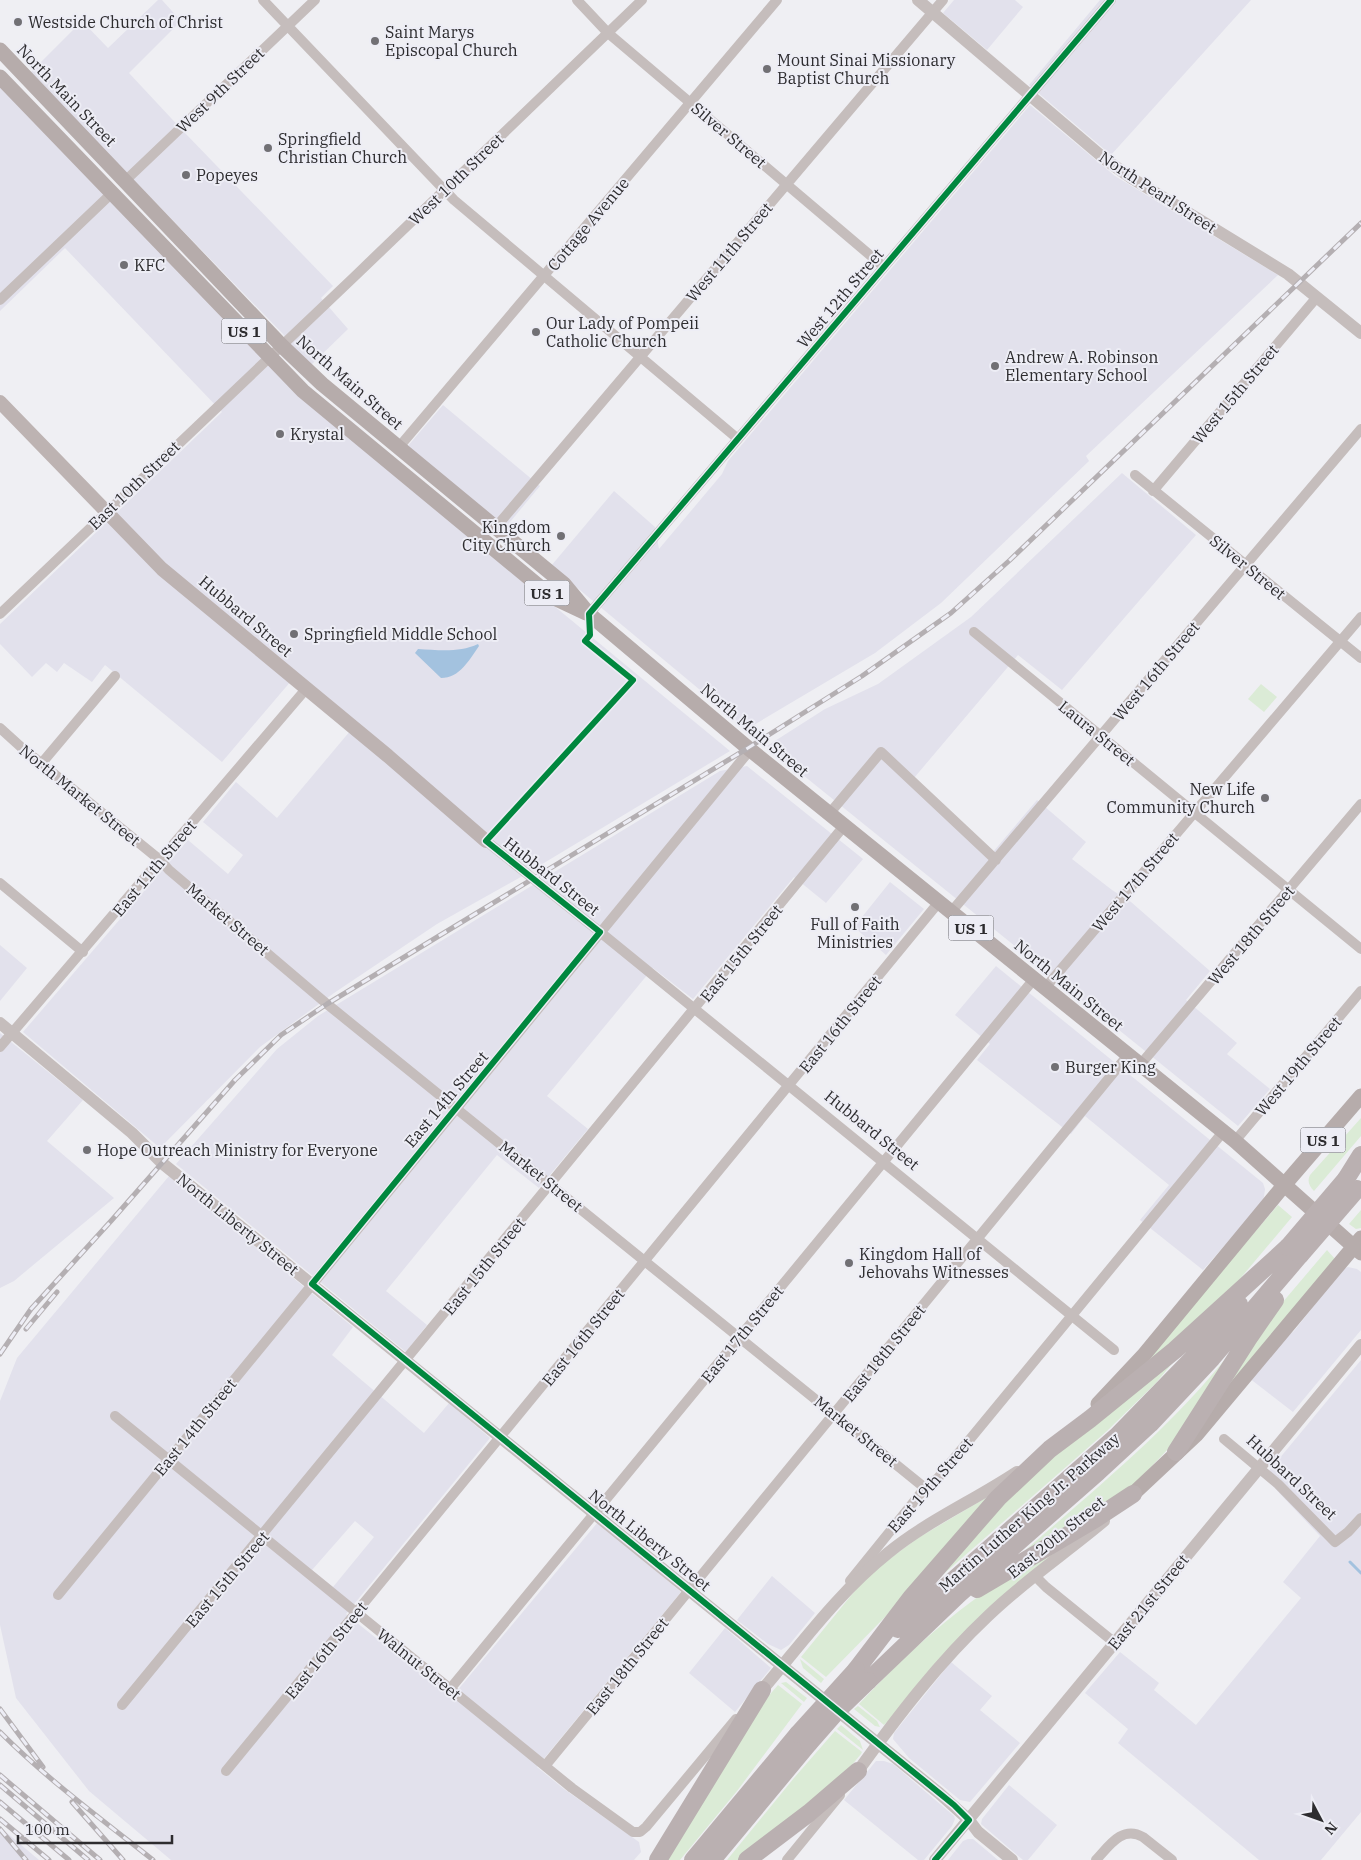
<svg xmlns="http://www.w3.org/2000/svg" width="1361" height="1860" font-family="'IBM Plex Serif',serif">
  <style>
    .built { fill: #e2e1ec; fill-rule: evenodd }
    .green { fill: #dbebd6 }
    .water { fill: #a3c2df }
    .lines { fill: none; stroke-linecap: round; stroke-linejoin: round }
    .stream { stroke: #a3c2df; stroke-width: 3 }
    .minor { stroke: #c5bdbc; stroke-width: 10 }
    .tertiary { stroke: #c5bdbc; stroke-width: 12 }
    .secondary { stroke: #bdb3b2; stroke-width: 14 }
    .primary { stroke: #b6acab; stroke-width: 15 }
    .motorway { stroke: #bab0b1; stroke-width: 18 }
    .rail-casing { stroke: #b4afb2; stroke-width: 5 }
    .rail { stroke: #ededf5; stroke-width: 3; stroke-dasharray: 9; stroke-linecap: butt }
    .motorway-bridge { stroke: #bab0b1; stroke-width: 18 }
    .cycleway-casing { stroke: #ededf5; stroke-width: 9 }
    .cycleway { stroke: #00873e; stroke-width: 6 }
    .poi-dot { fill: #717074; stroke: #ededf5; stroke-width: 2 }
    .labels { text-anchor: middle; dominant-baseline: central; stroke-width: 4; stroke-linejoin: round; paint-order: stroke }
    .shield { fill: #ededf5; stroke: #67666a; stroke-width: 1 }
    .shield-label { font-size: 15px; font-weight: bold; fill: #2d2c2f }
    .poi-label { font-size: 16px; fill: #2d2c2f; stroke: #ededf5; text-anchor: start }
    .street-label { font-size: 16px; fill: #2d2c2f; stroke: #ededf5 }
  </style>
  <rect width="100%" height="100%" fill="#efeff3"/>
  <path class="built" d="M158,0h4l19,21 -52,52 56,60 148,153 -12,12 27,31 -38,37 -12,-11 -15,-21 -253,-261 52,-52 26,27z
    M954,0h61l8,7 -36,43 -44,-37z
    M1100,0h151l-140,155 -82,-70z
    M0,86l360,360 370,305 -211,127 -82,46 -103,69 -74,54 -100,101 -137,-116 165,-192 40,34 15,-19 -40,-33 33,-40 41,36 79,-94 -59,-50 -75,88 -117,-97 -13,17 -28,-19 -7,9 -11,-9 -14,14 -32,-33v-20l222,-212 -157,-164 -65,63z
    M1030,105l85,71 163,99 -192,181 3,5 -148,142 -66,50 -128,76 -196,-163 63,-75 41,36 4,22 63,-75 6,-13z
    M443,405l97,81 -35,42 -98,-81z
    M1122,473l74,62 -134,155 -44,-35 -104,123 79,74 44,-52 49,42 -14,17 40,31 19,12 79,69 -24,29 51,43 -10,11 43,35 -32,37 -471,-380 58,-37 53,-25 93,-67z
    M747,766l116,93 -37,44 -32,-26 -101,122 -40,-31 -106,128 41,33 -49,59 -42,-33 -111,136 41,34 -21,27 -230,-188 101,-115 41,-33 402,-245z
    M890,882l34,27 -38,46 -32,-28z
    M0,945l27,23 -27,33z
    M996,966l267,217 2,6 -1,8 -3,7 -58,66 -63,-50 29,-35 -84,-69 -14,18 -94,-74 13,-16 -35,-29z
    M0,1033l83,67 -36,41 67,57 -100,83 -14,7z
    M169,1176l184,151 -21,28 92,78 25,-30 41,35 -144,176 105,84 147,-176 83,70 -144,175 27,22 75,53 2,10 -7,8h-463l-82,-69 -73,-93 -16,-73v-224l17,-43zM355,1521l19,16 -41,50 -21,-17z
    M1348,1267l9,2 4,3v58l-68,82 -44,-34 26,-32 19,-15 49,-62z
    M1361,1360v452l-40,48h-62l-141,-117 10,-14 -43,-36 35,-41 39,31 -5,7 42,35 105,-127 -18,-16 37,-46 -56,-59z
    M772,1576l43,37 -26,32 -8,5 -13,-6 -31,-24z
    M725,1628l46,40 -36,44 -46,-39z
    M951,1662l41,34 -12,14 40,33 -50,59 -10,-2 -51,-42 -16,-19 1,-6z
    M876,1761h8l9,3 61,52 1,3 -3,7 -28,34h-6l-74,-60z
    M1009,1785l48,40 -29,35h-5l-42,-36 1,-5z
    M0,1827l39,33h-39z
    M968,1839h5l25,21h-50l15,-19z"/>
  <path class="green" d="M1261,684l16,13 -13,15 -16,-13z
    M1361,1118v18l-47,55c-5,-5 -7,-10 -4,-16z
    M1278,1205l14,12 -53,63 -51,50 -50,38z
    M1361,1210v18l-5,1 -7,-5z
    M1327,1250l8,9 -129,158 76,-114z
    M1230,1353l-61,95 -41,43 -107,63c72,-63 149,-125 209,-201z
    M1179,1355l-23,28 -49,48 -169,148 83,-97z
    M994,1493l-109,124 -59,60 -25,-20 57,-70 15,-16 45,-33z
    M1077,1534l-193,191 -25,-21c31,-33 64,-65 100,-93 37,-29 78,-52 118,-77z
    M800,1659l24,20 -3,4 -18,-15z
    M786,1682l21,16 -3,4 -23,-19z
    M778,1685l24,19 -65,87 -57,69h-17l97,-154z
    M858,1706l19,15 3,6 -5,-1 -21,-17z
    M841,1725l19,16 3,9 -26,-21z
    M835,1731l27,21 -1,2 -16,19 -105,87h-13l67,-82z"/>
  <path class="water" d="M478,644l1,2c-10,14 -19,32 -38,32l-26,-25 3,-4c20,1 41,4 60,-5z"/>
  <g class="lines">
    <path class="stream" d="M1350,1562l11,11"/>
    <path class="minor" d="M263,0l191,200 284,239
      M577,0l31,33 276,234
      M125,181l190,-181
      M0,300l112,-107
      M399,447l378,-447
      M1135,475l226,183
      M1153,491l164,-194
      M496,527l447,-527
      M0,614l354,-337 288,-277
      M589,614l522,-614
      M974,632l387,317
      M0,728l21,19 139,113 9,10 158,134 598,484
      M41,764l74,-88
      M829,814l52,-62 115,108
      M486,841l114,91 514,418
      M0,883l83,69
      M951,912l410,-483
      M1045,988l316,-371
      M0,1047l306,-358
      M1140,1065l221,-261
      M1235,1141l126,-150
      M115,1416l457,372 61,44h7l6,-5 90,-108
      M1224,1439l54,45 57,58 13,-10 13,-14
      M1035,1576l11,11 69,56
      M850,1581l75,-93 13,-10 285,-346
      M58,1595l692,-845
      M450,1689l584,-710
      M122,1705l722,-879
      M545,1766l583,-711
      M226,1771l713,-869
      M787,1860l53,-65
      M1096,1860c13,-14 26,-35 47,-23l29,23"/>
    <path class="tertiary" d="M918,0l188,160 27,19 155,95 73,59
      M0,1023l132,110 30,30 777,630 30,27 9,12 34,28
      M762,1690c40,-47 77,-98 126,-137 39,-32 87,-53 129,-81
      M858,1771c39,-54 81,-109 130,-155 36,-35 78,-63 116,-95
      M935,1860l426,-515"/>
    <path class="secondary" d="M0,402l162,167 226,187 98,85"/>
    <path class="primary" d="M0,50l281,295 41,39 242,200 25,30 159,134 487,393 126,112
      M0,77l303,314 249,206 34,16
      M1098,1404l45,-48 142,-172 76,-88
      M1133,1494l64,-60 164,-196"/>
    <path class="motorway" d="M1346,1179l15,-24
      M1176,1452l74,-116 25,-36
      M977,1589l118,-70 38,-25
      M898,1629l219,-193 77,-79 45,-53
      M856,1670l55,-72 87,-100 52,-49 40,-30 85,-69 113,-103
      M868,1681l91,-87 139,-122 52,-48 62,-66 88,-103
      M658,1860l104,-170
      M693,1860l105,-126
      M712,1860l97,-117
      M747,1860l62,-47 49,-42"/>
    <defs>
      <path id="rail" d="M26,1329l31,-37
        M0,1354l31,-45 80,-88 124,-141 46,-45 46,-31 421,-256 114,-72 89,-63 59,-53 351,-337
        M0,1709l43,58
        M0,1732c47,47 101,87 153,128
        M0,1775l100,85
        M0,1785l88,75
        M0,1802l69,58
        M72,1802l51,58
        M0,1819l49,41
        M0,1829l26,31"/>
    </defs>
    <use href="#rail" class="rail-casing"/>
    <use href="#rail" class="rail"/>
    <path class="motorway-bridge" d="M1288,1247l58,-68
      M1300,1255l57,-66
      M798,1734l58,-64
      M809,1743l29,-33 30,-29"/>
    <defs>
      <path id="cycleway" d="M935,1860l34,-40 -15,-15 -642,-521 288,-352 -114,-91 147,-161 -48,-39 5,-6 -1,-21 522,-614"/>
    </defs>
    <use href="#cycleway" class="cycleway-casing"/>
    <use href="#cycleway" class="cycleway"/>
  </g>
  <g class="poi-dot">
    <circle cx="18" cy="22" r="5"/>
    <circle cx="375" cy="41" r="5"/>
    <circle cx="767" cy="69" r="5"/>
    <circle cx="268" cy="148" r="5"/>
    <circle cx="186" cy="175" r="5"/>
    <circle cx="124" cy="265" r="5"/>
    <circle cx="536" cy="332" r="5"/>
    <circle cx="995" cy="366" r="5"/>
    <circle cx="280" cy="434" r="5"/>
    <circle cx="561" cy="536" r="5"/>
    <circle cx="294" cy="634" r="5"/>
    <circle cx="1265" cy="798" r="5"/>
    <circle cx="855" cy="907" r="5"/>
    <circle cx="1055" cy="1067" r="5"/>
    <circle cx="87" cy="1150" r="5"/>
    <circle cx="849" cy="1263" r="5"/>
  </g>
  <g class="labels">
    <g class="shield">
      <rect x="221.5" y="318.5" width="45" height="25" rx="4"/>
      <rect x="524.5" y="580.5" width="45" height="25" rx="4"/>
      <rect x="948.5" y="915.5" width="45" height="25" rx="4"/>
      <rect x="1300.5" y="1127.5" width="45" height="25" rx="4"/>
    </g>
    <g class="shield-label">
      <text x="244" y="331">US 1</text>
      <text x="547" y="593">US 1</text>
      <text x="971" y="928">US 1</text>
      <text x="1323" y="1140">US 1</text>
    </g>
    <g class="poi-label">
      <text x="28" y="22">Westside Church of Christ</text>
      <text x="385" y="32">Saint Marys<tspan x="385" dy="18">Episcopal Church</tspan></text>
      <text x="777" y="60">Mount Sinai Missionary<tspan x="777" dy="18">Baptist Church</tspan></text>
      <text x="278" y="139">Springfield<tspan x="278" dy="18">Christian Church</tspan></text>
      <text x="196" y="175">Popeyes</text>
      <text x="134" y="265">KFC</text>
      <text x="546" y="323">Our Lady of Pompeii<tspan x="546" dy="18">Catholic Church</tspan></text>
      <text x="1005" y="357">Andrew A. Robinson<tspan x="1005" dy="18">Elementary School</tspan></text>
      <text x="290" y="434">Krystal</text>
      <text x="551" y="527" text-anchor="end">Kingdom<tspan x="551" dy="18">City Church</tspan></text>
      <text x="304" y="634">Springfield Middle School</text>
      <text x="1255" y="789" text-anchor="end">New Life<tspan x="1255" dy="18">Community Church</tspan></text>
      <text x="855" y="924" text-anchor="middle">Full of Faith<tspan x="855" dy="18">Ministries</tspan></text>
      <text x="1065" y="1067">Burger King</text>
      <text x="97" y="1150">Hope Outreach Ministry for Everyone</text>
      <text x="859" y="1254">Kingdom Hall of<tspan x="859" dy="18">Jehovahs Witnesses</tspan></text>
    </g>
    <g class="street-label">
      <text transform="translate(220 90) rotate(-44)">West 9th Street</text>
      <text transform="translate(67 95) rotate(46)">North Main Street</text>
      <text transform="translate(729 135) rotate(40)">Silver Street</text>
      <text transform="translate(456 179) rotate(-44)">West 10th Street</text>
      <text transform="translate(1158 192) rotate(33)">North Pearl Street</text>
      <text transform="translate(588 224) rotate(-50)">Cottage Avenue</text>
      <text transform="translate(729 252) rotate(-50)">West 11th Street</text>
      <text transform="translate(840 298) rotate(-50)">West 12th Street</text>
      <text transform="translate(350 382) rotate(41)">North Main Street</text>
      <text transform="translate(1235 394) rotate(-50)">West 15th Street</text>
      <text transform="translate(134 485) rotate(-44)">East 10th Street</text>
      <text transform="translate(1248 567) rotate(39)">Silver Street</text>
      <text transform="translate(246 616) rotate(40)">Hubbard Street</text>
      <text transform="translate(1156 671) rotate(-50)">West 16th Street</text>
      <text transform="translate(755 730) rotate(40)">North Main Street</text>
      <text transform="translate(1097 733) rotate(39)">Laura Street</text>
      <text transform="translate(80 795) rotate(39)">North Market Street</text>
      <text transform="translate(154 868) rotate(-50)">East 11th Street</text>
      <text transform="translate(552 876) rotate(38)">Hubbard Street</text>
      <text transform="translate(1135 882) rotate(-50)">West 17th Street</text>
      <text transform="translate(228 919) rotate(40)">Market Street</text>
      <text transform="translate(1251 935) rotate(-50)">West 18th Street</text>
      <text transform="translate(741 953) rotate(-51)">East 15th Street</text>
      <text transform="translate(1069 985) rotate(39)">North Main Street</text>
      <text transform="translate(840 1024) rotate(-51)">East 16th Street</text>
      <text transform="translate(1298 1066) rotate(-50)">West 19th Street</text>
      <text transform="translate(446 1099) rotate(-50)">East 14th Street</text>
      <text transform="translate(872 1130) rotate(39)">Hubbard Street</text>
      <text transform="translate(541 1176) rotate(39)">Market Street</text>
      <text transform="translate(238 1224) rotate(39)">North Liberty Street</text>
      <text transform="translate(484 1266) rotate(-51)">East 15th Street</text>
      <text transform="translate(742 1334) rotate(-51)">East 17th Street</text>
      <text transform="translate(583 1337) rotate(-51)">East 16th Street</text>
      <text transform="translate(884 1353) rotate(-51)">East 18th Street</text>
      <text transform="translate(195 1427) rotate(-51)">East 14th Street</text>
      <text transform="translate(856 1431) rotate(39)">Market Street</text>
      <text transform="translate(1292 1477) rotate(43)">Hubbard Street</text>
      <text transform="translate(930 1485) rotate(-49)">East 19th Street</text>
      <text transform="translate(1029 1512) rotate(-41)">Martin Luther King Jr. Parkway</text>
      <text transform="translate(1056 1537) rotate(-39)">East 20th Street</text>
      <text transform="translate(650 1540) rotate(39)">North Liberty Street</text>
      <text transform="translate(227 1579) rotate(-50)">East 15th Street</text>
      <text transform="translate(1148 1602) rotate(-51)">East 21st Street</text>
      <text transform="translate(326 1650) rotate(-51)">East 16th Street</text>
      <text transform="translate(419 1664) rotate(39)">Walnut Street</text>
      <text transform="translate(627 1666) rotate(-51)">East 18th Street</text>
    </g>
  </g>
  <g transform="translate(1321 1820) rotate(131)" stroke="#ededf5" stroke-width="4" paint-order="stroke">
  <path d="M0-4L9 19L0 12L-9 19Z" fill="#2d2c2f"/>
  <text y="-8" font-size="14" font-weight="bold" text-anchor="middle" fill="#2d2c2f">N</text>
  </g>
  <path d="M18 1835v8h154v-8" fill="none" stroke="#2d2c2f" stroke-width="2.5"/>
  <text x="25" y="1835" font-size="15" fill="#2d2c2f" stroke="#ededf5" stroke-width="4" paint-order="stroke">100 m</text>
</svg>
